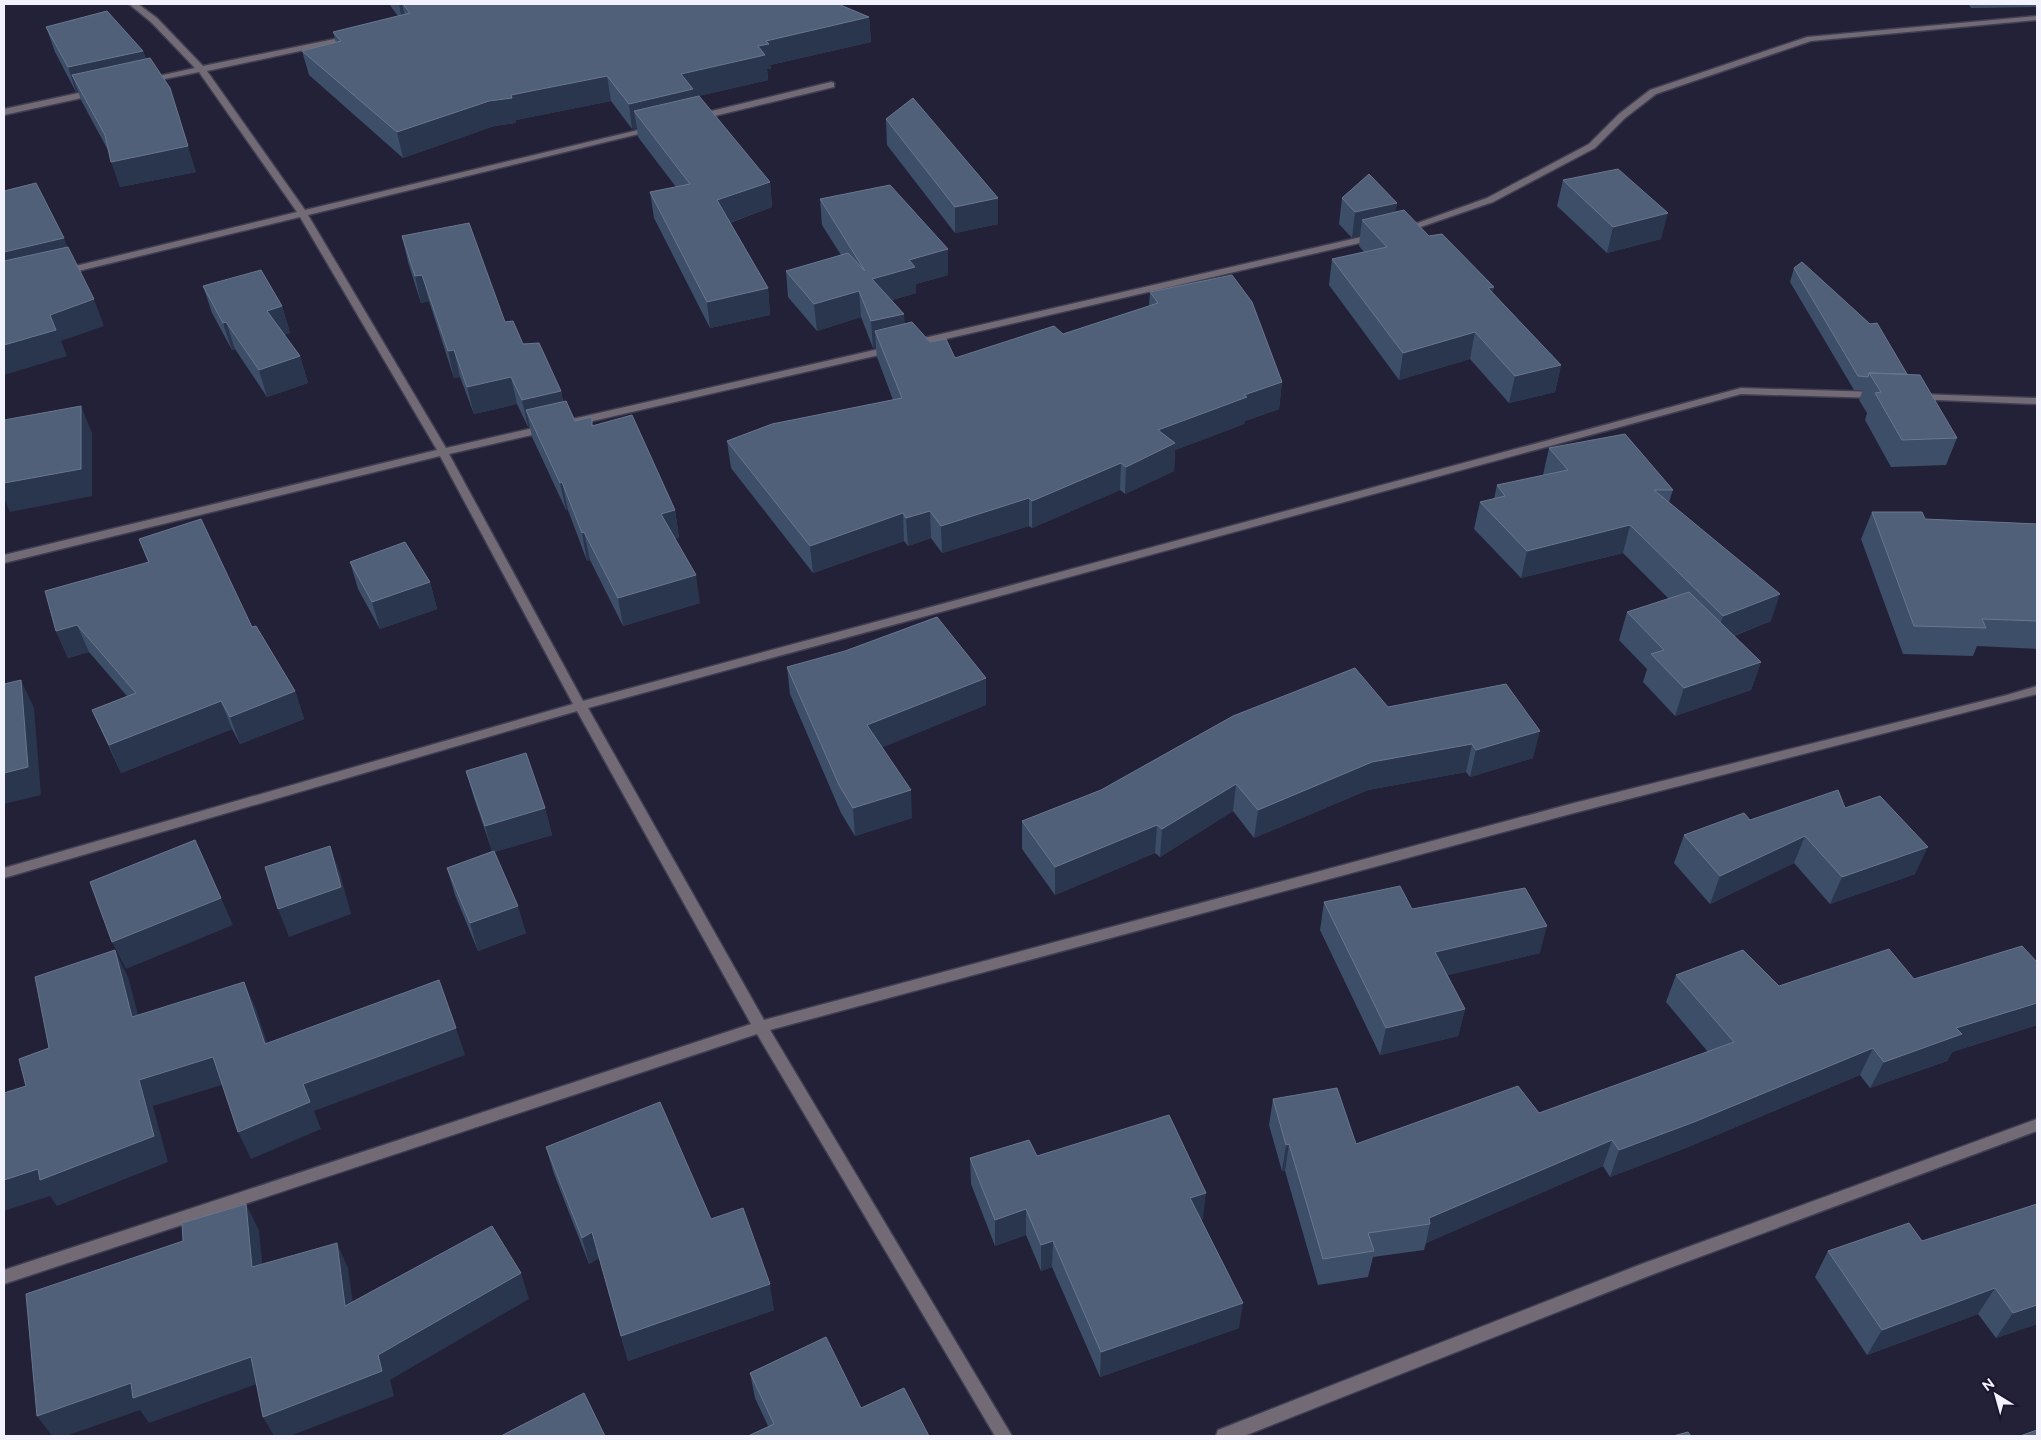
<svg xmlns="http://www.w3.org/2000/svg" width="2041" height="1440" font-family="Raleway,sans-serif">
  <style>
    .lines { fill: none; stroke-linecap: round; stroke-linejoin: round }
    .street-casing { stroke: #403e53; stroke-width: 3 }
    .street { fill: #726a75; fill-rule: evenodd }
    .wall { fill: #3d4e69 }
    .shaded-wall { fill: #2a354e }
    .building { fill: #506079; stroke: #6a768e }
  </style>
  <rect width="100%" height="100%" fill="#232137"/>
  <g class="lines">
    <defs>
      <path id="street" d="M129,4h9l19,14 46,48 151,-31 1,2 -4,3 -144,31 98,139 350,-84v4l-347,85 138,233 446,-102 5,3 -5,3 -443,102 134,247 1158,-313 137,4 5,3 -5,3 -137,-4 -1153,314 176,312 810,-217 433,-108 30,-9v8l-463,119 -804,217 242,406h-17l-238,-402 -753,250v-14l747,-246 -174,-313 -573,167v-10l569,-164 -133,-248 -436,107v-8l433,-105 -137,-233 -238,58 -5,-3 2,-2 238,-58 -98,-140 -54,11v-4l50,-11 -44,-46z
        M2037,16v4l-226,21 -155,53 -31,24 -30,30 -102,54 -87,30 -3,1 -5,-3 89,-32 102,-54 30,-30 31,-24 157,-53z
        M831,82l3,1v4l-136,33 -4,-3 1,-2z
        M97,89l4,3 -1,2 -96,21v-6z
        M1374,234l5,3 -2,2 -466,108 -5,-3 5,-3z
        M1918,394l119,4v6l-123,-5 -1,-2 1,-2z
        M2037,1119v12l-386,144 -407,161h-28l2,-6 421,-165z"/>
    </defs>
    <use href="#street" class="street-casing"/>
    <use href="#street" class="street"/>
  </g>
  <path class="wall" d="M389,4h449l31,13 2,25 -101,23 1,4h-4l1,11 -74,17 76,85 2,25 -42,16 38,65 2,27 -60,13 -56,-110 -4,-26 26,-5 -38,-50 -1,-9 -5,1 -21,-28 -95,19v3l-22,3 -91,32 -94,-83 -7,-24 34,-8 -3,-11 65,-16z
    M1968,4h69v3l-66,1z
    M46,27l97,24 3,8 50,113 -76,15 -11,-35 -28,-52 -3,-9 -2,1 -21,-40z
    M886,119l112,79v26l-43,9 -68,-88z
    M1563,180l98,59 -54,14 -50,-47z
    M1342,198l55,5 -2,9 34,24 65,51 -2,6 69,72 -6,27 -46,11 -39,-44 -71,21 -70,-95 3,-26 32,-7 -5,-6 1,-10 -8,2 -13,-14z
    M820,199l128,76 -32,9v9l-24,7 13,24 25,18 25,16 108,-24 86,-28 1,-14 132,90 -3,27 -34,12 -1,3 -69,26 -1,21 -49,23 -5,-4 -88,38 -3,-2 -87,27 -11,-15 -23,8 -4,-5 -91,32 -82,-105 -4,-27 166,-41 -16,-43 -1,-10 -3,1 -12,-31 -44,14 -29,-34 -2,-26 55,-16 -19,-30z
    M402,236l103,86 56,69 2,10 12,20 19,4 81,85 4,28h-4l25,65 -77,23 -33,-66 -3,1 -19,-51h-2l-34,-73 -2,-10h-2l-11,-23 -43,10 -14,-37 -6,1 -25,-77 -8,2 -13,-41z
    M1794,268l113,106 50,64 -11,27 -55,2 -26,-47 2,-7 -8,-13 4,-10h-9l-64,-108z
    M203,286l79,20 8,27 -6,2 16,21 8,27 -41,14 -32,-48 -3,1 -20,-37z
    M1549,448l124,42 -4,12 102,119 -37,15 27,26 -10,28 -76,26 -32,-34 4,-13 -28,-29 8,-28 42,-13 -46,-46 -102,25 -47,-49 6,-27 14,-3 3,-14 46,-10z
    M1872,512l53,7 112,5v125l-60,-3 -4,10 -70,-2 -42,-115z
    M139,539l113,88 43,64 9,28 -64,25 -8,-15 -111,44 -29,-63 35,-14 -38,-44 -21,6 -12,-27 92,-69z
    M350,562l80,20 7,27 -57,20 -22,-40z
    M787,667l199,38 -104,42 30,71 -57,18 -14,-23 -51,-119z
    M1388,707l145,51 -63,19 -4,-5 -98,18 -114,48 -21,-27 -73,46 -5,-4 -100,42 -33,-46v-28z
    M466,771l79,37 7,27 -58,17 32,81 -48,18 -23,-56 -8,-27 45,-17 -18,-53z
    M1845,808l70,66 -85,30 -36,-41 -84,41 -36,-41 10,-28 66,-15z
    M1324,902l88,7 128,44 -93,22 18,34 -7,27 -78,19 -60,-125z
    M2037,962v63l-85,27 -5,9 -77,27 -10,-13 -177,74 -73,28 -7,-11 -177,77 -2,7 -51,7 -5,20 -50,8 -33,-114h-3l-13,-46 4,-26 83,45 183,-31 169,-61 -42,-50 10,-27 103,11 135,-7z
    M546,1147l165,72 63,91 -146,51 -29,-103 -10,6 -35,-90z
    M1037,1156l166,63 -2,1 38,108 -139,49 -48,-110 -11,4 -15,-36 -31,11 -24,-62 -1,-26z
    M2037,1204v120l-41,14 -18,-24 -111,41 -52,-78 13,-26 94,-10z
    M750,1373l111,35 -93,18 -13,-28z"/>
  <path class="shaded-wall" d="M399,4h3l4,16 -4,1z
    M869,17l2,25 -101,23 1,4h-4l1,11 -74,17 2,17 -62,-3 3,17 -5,1 -3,-25 52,-30 77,-28 8,-5z
    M143,51l8,25 -79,-1 6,16 -2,1 -8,-25z
    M607,76l4,25 -95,19v3l-22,3 -91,32 -6,-26 92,-31 22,-6z
    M170,88l26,84 -76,15 -9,-25z
    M770,182l2,25 -52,19 -3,-26z
    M998,198v26l-43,9v-26z
    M1397,203l-4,26 -31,-9 -2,16 -8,2 3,-26z
    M1668,213l-7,26 -54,14 6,-26z
    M64,238l10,26 -70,17v-29z
    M948,249v26l-32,9v9l-42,12 -2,-26 37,-19z
    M422,275l7,26 -8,2 -6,-27z
    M1494,287l-5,26 -1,-25z
    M768,288l2,27 -60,13 -3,-26z
    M859,291l2,26 -44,14 -3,-27z
    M94,299l10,27 -43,15 6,15 -63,19v-30l46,-30z
    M282,306l8,27 -14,4 -9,-26z
    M904,314l2,27 -31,-10 1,16 -3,1 -2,-27z
    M226,322l9,27 -3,1 -9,-27z
    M1475,332l-5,27 -71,21 4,-27z
    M454,350l6,27 -6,1 -6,-27z
    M300,356l8,27 -41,14 -8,-27z
    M1561,365l-6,27 -46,11 6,-27z
    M511,377l6,27 -43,10 -7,-27z
    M1282,382l-3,27 -34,12 -1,3 -69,26 -1,21 -49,23 1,-27 32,-37 86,-35z
    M561,391l5,27 -40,-8 4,17h-2l-6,-27z
    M81,406l11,27v63l-82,16 -6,-14v-15z
    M1121,463l-1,27 -88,38v-27z
    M562,482l6,28h-2l-6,-27z
    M1029,498v28l-87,27 -1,-27z
    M675,510l4,28 -14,3 -4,-27z
    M930,511l1,27 -23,8 -2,-28z
    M903,513l1,28 -91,32 -3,-27z
    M1630,525l-7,28 -102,25 6,-27z
    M584,532l6,28 -3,1 -5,-28z
    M696,575l4,28 -77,23 -5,-28z
    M430,582l7,27 -57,20 -8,-27z
    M1780,594l-9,27 -57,22 9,-27z
    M77,625l12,27 -21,6 -12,-27z
    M1761,662l-10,28 -76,26 9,-28z
    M986,678v27l-117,48 -2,-28z
    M21,680l13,28 7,87 -37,9v-31z
    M295,691l9,28 -64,25 -10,-27z
    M221,701l11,28 -111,44 -12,-28z
    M1540,731l-7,27 -63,19 6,-27z
    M1472,744l-6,28 -98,18 -114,48 4,-28 114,-48z
    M1236,784l-3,27 -73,46 2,-28z
    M911,790l1,28 -57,18 -2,-28z
    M545,808l7,27 -60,18 -7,-27z
    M1157,825l-2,28 -100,42v-28z
    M1805,836l-11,27 -84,41 10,-28z
    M330,846l10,27 11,41 -62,23 -11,-28z
    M1928,847l-13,27 -85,30 12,-27z
    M221,898l12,27 -107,44 -14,-27z
    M518,906l8,27 -48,18 -8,-28z
    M1547,926l-7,27 -111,27 6,-28z
    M115,950l13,27 18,67 -14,-27z
    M244,982l12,27 20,61 -11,-26z
    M2037,1003v22l-85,27 -5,9 -77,27 14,-26 72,-34z
    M1465,1009l-7,27 -78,19 6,-27z
    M456,1028l9,27 -151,56 7,18 -70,30 -13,-27 65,-48z
    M1873,1048l-13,27 -177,74 -73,28 9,-27z
    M213,1057l12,27 -72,22 15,56 -111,44 -7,-10 -46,15v-31l135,-100z
    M1612,1140l-9,26 -177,77 4,-19 -1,-6z
    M1289,1144l-4,27h-3l4,-26z
    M1206,1193l-3,26 -16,5 3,-26z
    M246,1204l13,26 6,63 -13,-26z
    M1026,1209v26l-31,11v-26z
    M592,1232l7,26 -10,6 -7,-26z
    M1053,1241l-1,26 -11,4v-26z
    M337,1243l11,25 9,63 -12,-25z
    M521,1273l8,26 -139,81 4,16 -104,40h-16l-11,-19 115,-62z
    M770,1284l4,26 -146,51 -7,-25z
    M1995,1288l-17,26 -111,41 15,-25z
    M1243,1303l-4,25 -139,49 1,-25z
    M2037,1305v19l-41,14 17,-25z
    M251,1357l14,24 -116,42 -9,-13 -74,26h-14l-15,-20 94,-33z"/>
  <path class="building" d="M403,4h435l31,13 -103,24 3,3 -11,2 7,9 -84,19 12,15 -64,15 -22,-28 -96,19 1,3 -23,3 -92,31 -95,-81 39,-10 -8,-9 77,-19z
    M107,11l36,40 -75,16 -22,-40z
    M150,58l20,30 18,58 -77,16 -6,-27 -33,-60z
    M699,96l71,86 -53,18 51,88 -61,14 -57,-110 40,-8 -56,-73z
    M913,98l85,100 -43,9 -69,-88z
    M1618,169l50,44 -55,14 -50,-47z
    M1369,174l28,29 -42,9 -13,-14z
    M36,183l28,55 -60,14v-61z
    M890,185l58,64 -39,11 6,7 -43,12 32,35 -33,7 -12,-30 -45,13 -28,-33 62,-18 17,18 -45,-72z
    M1404,210l25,26 13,-2 52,53 -6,1 73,77 -46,11 -40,-44 -72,21 -71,-94 55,-12 -25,-27z
    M469,223l36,99 8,-1 10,23 16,-1 22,48 -39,9 -11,-23 -44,10 -13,-37 -6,1 -26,-76 -7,1 -13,-40z
    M68,247l26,52 -44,16 6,15 -52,15v-84z
    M1802,262l68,62 7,-1 30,51 -38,-1 -1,4 -10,-1 -64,-108z
    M261,270l21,36 -15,5 33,45 -41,14 -33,-48 -3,1 -20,-37z
    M1232,275l20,27 30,80 -38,13 3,2 -89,33 17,13 -49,24 -5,-4 -89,38 -3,-3 -88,28 -11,-15 -24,7 -3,-5 -93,33 -83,-105 45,-17 130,-26 -27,-67 37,-9 18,20 16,-3 9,19 99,-32 9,8 95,-31 -8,-11z
    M1869,373l51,2 37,63 -55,2 -27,-47 6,-1z
    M566,401l9,20 17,-4v9l40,-11 43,95 -14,4 35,61 -78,23 -34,-66 -2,1 -20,-51 -2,1 -34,-73z
    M81,406v63l-77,14v-63z
    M1625,434l48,56h-19l126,104 -57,22 -93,-91 -103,26 -47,-49 25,-6 -8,-11 71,-15 -19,-22z
    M1872,512h50l3,7 112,5v97l-55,-2 4,9 -72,-2z
    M201,519l51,108 4,-1 39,65 -65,26 -9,-16 -112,44 -17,-35 44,-17 -59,-68 -21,6 -11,-40 104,-29 -10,-23z
    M405,542l25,40 -58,20 -22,-40z
    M1689,592l72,70 -77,26 -33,-34 13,-4 -37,-38z
    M937,617l49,61 -119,47 44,65 -58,18 -14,-23 -52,-118 58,-16z
    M1355,668l33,39 118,-23 34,47 -64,19 -4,-6 -100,18 -114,48 -22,-26 -74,45 -5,-4 -102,42 -33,-46 79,-31 132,-74z
    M21,680l7,87 -24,6v-89z
    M526,753l19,55 -60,18 -19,-55z
    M1838,790l7,18 35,-12 48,51 -86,30 -37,-41 -85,40 -36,-41 60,-22 6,7z
    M195,840l26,58 -109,44 -22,-60z
    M330,846l11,41 -63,22 -13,-42z
    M494,851l24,55 -48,17 -23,-55z
    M1400,886l12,23 113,-21 22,38 -112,26 30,57 -79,19 -62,-126z
    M2022,946l15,16v41l-81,25 6,6 -78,28 -11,-14 -179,74 -75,28 -7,-10 -183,78 1,6 -62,9 6,18 -51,8 -34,-115 -3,1 -13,-46 64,-11 19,56 162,-58 21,27 195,-71 -58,-67 67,-25 36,36 110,-37 25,30z
    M115,950l17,67 112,-35 21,62 174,-64 17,48 -153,56 7,18 -72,30 -25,-75 -74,23 15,56 -114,44 -2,-11 -34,11v-87l22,-7 -7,-27 30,-11 -14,-71z
    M660,1102l51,117 32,-11 27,76 -149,52 -29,-104 -10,6 -36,-91z
    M1169,1115l37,78 -16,5 53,105 -142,49 -48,-111 -12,4 -15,-36 -31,11 -25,-62 59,-18 8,16z
    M246,1204l6,63 85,-24 8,63 147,-80 29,47 -143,82 4,16 -119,46 -12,-60 -118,41 -2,-15 -94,33 -11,-122 157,-53 -1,-18z
    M2037,1204v101l-24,8 -18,-25 -113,42 -54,-79 81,-28 13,18z
    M826,1337l35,71 43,-20 25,48h-181l26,-12 -24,-51z
    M584,1393l21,43h-104z
    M2037,1430v6h-17z
    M1688,1432l3,4h-18z"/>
  <rect width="2041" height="1440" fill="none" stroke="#f2f1fe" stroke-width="10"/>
  <g transform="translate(1996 1395) rotate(323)" stroke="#1a172d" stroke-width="4" paint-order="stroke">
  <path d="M0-4L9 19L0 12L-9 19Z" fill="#f2f1fe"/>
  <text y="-8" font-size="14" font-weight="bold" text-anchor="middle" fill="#f2f1fe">N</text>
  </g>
</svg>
